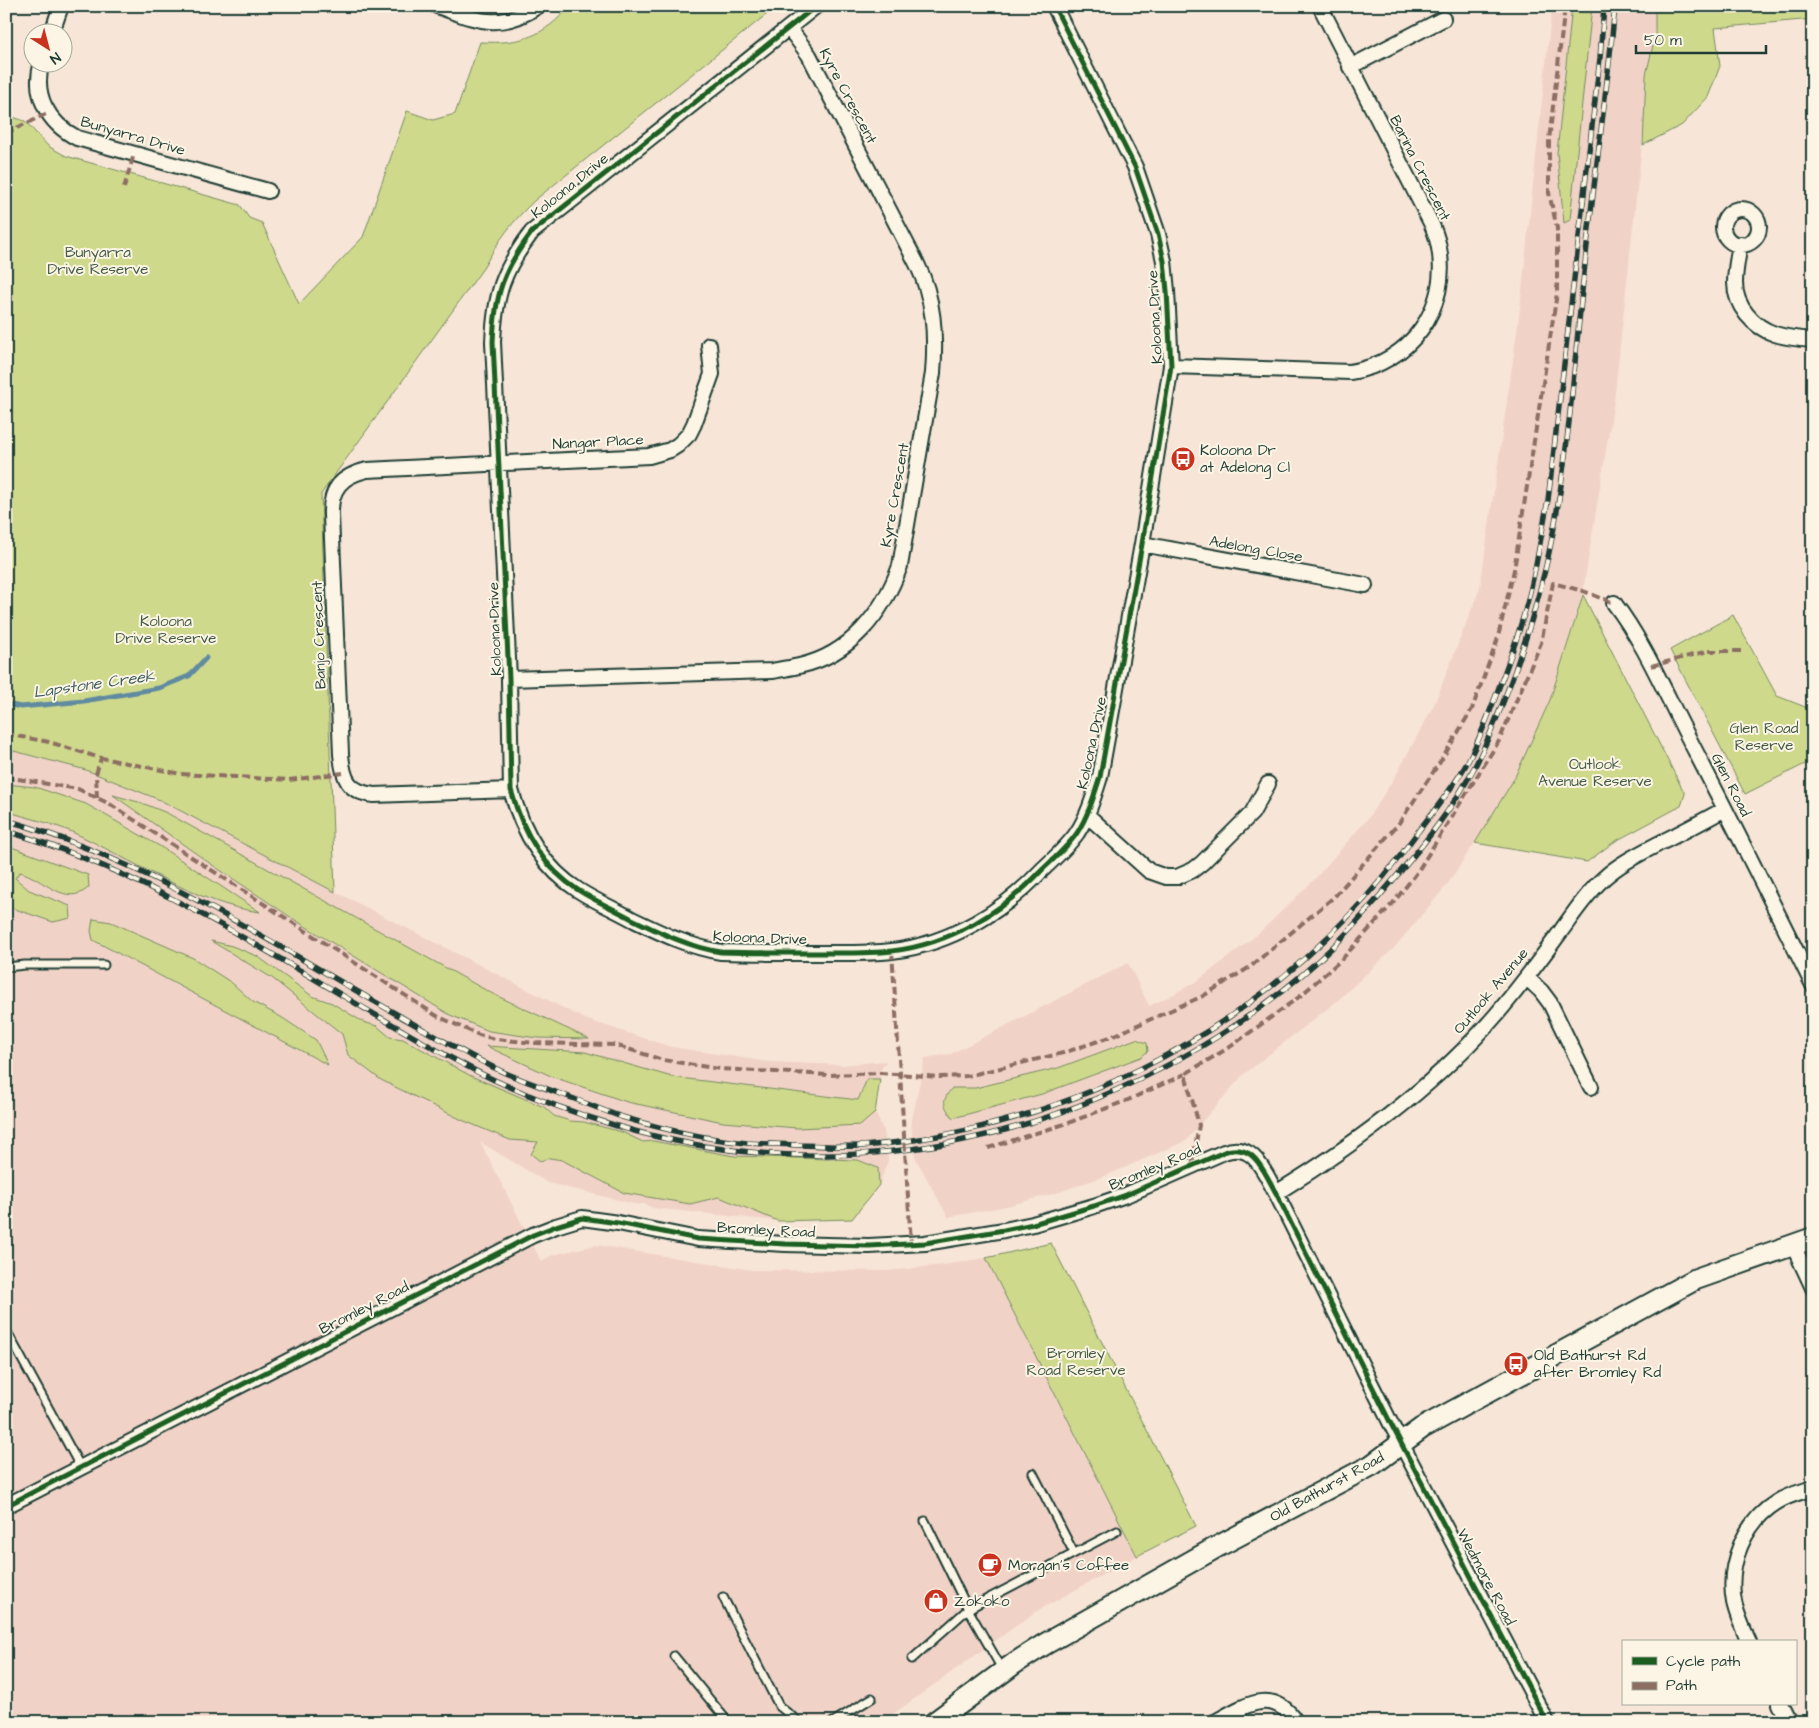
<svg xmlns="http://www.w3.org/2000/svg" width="1819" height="1728" font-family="'Architects Daughter',sans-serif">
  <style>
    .built { fill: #f1d2c7 }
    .green { fill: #ced98c; stroke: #768b60 }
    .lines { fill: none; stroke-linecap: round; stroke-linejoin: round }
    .stream { stroke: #608aa0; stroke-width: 5 }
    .lane-casing { stroke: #1f3d34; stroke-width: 11 }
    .street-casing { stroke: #1f3d34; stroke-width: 18 }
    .secondary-casing { stroke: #1f3d34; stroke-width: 24 }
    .lane { stroke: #fcf5e5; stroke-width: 7 }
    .street { stroke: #fcf5e5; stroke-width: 14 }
    .secondary { stroke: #fcf5e5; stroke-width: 20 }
    .rail-casing { stroke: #1f3d34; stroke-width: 5.5 }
    .rail { stroke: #fcf5e5; stroke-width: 4; stroke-dasharray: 11; stroke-linecap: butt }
    .quiet { stroke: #8d6e63; stroke-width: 4; stroke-dasharray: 8 4; stroke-linecap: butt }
    .cycleway-casing { stroke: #fcf5e5; stroke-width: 8 }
    .cycleway { stroke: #1b5e20; stroke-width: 5 }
    .labels { text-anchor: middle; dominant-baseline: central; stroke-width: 4; stroke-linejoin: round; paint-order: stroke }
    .street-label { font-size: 15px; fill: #1f3d34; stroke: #fcf5e5 }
    .park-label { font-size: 15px; fill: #425c46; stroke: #fcf5e5 }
    .poi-label { font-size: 15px; fill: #1f3d34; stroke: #fcf5e5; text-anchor: start }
    .water-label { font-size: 16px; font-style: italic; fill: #3a5d61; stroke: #fcf5e5 }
  </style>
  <rect width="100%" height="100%" fill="#f7e5d7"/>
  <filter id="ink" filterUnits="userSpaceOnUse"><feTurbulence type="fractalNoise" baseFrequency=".02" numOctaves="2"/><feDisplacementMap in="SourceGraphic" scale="10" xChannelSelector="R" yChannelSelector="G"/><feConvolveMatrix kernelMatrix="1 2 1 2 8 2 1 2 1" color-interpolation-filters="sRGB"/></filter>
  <g filter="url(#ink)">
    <path class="built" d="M1552,6h105l-43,395 -31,190 -33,109 -36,79 -21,36 -46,70 -53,63 -57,53 -93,73 -45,51 -13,16 -81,35 -49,17 -49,13 -59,11 -33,-60 -4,-33 14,-66 26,-4 177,-91 21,43 23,-11 27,-15 60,-47 55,-53 55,-63 26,-40 39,-72 46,-117 39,-270z
      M6,749l80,21 74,30 170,89 255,130 86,28 98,15 73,3 44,-4 -5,9 -6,43 9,18 4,29 -9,25 -27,34 -74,2 -125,-13 -9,-4h-9l-87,-21 -68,-41 61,119 12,-6 43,-10 156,25 135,1 57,-6 42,-7 151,298 -100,55 -155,111h-876z"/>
    <path class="green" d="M570,6h207l-242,194c-23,22 -36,39 -51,67l-163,227 14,398 -175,-92 -74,-30 -80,-21v-634l19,6 23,25 18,10 174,49 9,13 13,5 37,81 64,-67 44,-126 26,9 22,-6 25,-72c41,2 63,-5 90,-36z
      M1572,6h20l-22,214 -6,3 -7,-70z
      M1655,6h158v13l-98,9 5,38 -12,31 -26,28 -39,20 3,-70 9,-38z
      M1583,595l102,199 -4,12 -67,36 -27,20 -112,-19 39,-64 36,-79z
      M1733,615l44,81 36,14v50l-68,34 -75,-144z
      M6,784l29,3 51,17 75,43 99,65c-61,-7 -131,-54 -188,-80 -21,-9 -44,-14 -66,-21z
      M113,795l29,8 25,10 324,180 98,46 -52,-1 -48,-7 -39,-16 -155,-95 -87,-58z
      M6,845l82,30 1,12c-22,22 -46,-9 -69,-15l-5,6 14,12 41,16 1,12 -18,4 -47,-16z
      M93,919l18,3 82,36 39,25 21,19 28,15 35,23 12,25 -235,-125 -2,-9z
      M211,941l21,5 25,10 55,40 20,7 31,19 14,4 13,11 13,2 68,37 73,31 10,9 16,5 14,1 38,10 21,10 10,-1 81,15 124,4 20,8 1,17 -27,34 -74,2 -59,-24 -29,7 -66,-11 -62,-33 -12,-2 -10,3 -9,-7 7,-12 -28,-2 -48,-20 -81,-40 -33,-25 -6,-21 -70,-56z
      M1136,1039l11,4 1,8 -7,6 -99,37 -89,24c-11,-14 -11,-17 -1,-30h23l83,-20z
      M486,1046l99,6 87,25 186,23 9,-21h13l-5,34 -14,12 -64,3 -74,-6 -96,-20 -74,-25z
      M1051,1243l145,283 -59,30 -151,-298z"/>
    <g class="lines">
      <path class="stream" d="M6,704l15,3 63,-6 75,-13 30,-12 17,-18"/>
      <defs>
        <path id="lane" d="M6,967l19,-2h79
          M6,1330l75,138
          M1033,1473l41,80
          M925,1521l43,88 34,60
          M723,1597l56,109 20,16
          M674,1656l54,66
          M912,1659l56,-50 149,-78
          M833,1722l39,-24"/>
        <path id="street" d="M437,6c40,14 62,26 101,0
          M816,6l-284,226c-29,38 -37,62 -39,110l16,337 2,111c11,40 31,77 67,100 17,11 36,19 54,29 29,14 57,28 89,33 31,1 61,1 92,1 26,0 53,1 79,-2 59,-7 112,-40 151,-82 12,-11 25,-23 34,-36 11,-17 17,-37 23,-56l42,-233 29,-178 -4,-75 -3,-30 -6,-27 -23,-67 -81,-161
          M52,32l9,-26
          M42,62c-10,33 6,61 35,76l191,53
          M1350,67l93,-48
          M1723 227a18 18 0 1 1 36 0a18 18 0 1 1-36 0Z
          M1740,244c-2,13 -5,26 -5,39 0,23 18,44 40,51 12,4 25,5 38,6
          M1171,366l179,6c60,-9 100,-64 89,-124 -1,-8 -4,-15 -7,-23l-112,-219
          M1142,544l223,41
          M1614,603c29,38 49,85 71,128 44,85 86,169 128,254
          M509,679l264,-8c8,-2 18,-3 26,-5 51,-11 84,-53 101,-100l33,-193c3,-38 1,-75 -16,-109l-108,-209 -20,-27
          M511,790l-137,5c-26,-3 -31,-16 -33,-41l-10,-239c-1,-26 10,-39 36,-45l282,-14 21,-6 8,-5 11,-11 5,-10 18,-50 -3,-29
          M1087,815l62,56 17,6h11l16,-7 9,-7 50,-50 16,-29
          M1527,978l14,13 9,12 41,84
          M1276,1193c80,-49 159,-107 220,-178 23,-27 44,-55 65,-84 13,-18 26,-38 43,-53 15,-14 35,-24 54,-34 23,-11 45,-23 67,-35
          M1793,1245l20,43
          M6,1506l527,-271 23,-9 26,-8 36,5 80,16 87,5 84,2 56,-3 79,-13 29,-6 61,-18 32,-11 98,-43c30,-11 40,20 52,41l115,231 156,298
          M1749,1642c-6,-13 -12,-26 -15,-40 -7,-37 10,-80 43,-100 11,-7 24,-10 36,-14
          M1780,1704l9,18
          M1215,1722c29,-16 58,-36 81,0"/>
        <path id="secondary" d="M935,1722l80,-59 30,-19 170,-96 157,-83 50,-37 274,-149 117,-41"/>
      </defs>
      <use href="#lane" class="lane-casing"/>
      <use href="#street" class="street-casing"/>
      <use href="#secondary" class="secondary-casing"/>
      <use href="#lane" class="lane"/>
      <use href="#street" class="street"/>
      <use href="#secondary" class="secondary"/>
      <defs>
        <path id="rail" d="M6,820c139,40 261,120 385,191 37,21 74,43 112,61 18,8 37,14 55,21 21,7 43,17 64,24 40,12 83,22 125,26 16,1 32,1 49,2 25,0 52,3 78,0 218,-22 416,-133 543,-312 17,-23 38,-47 51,-72 11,-20 19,-42 27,-63 9,-24 19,-49 26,-74 13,-40 19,-83 27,-124l52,-442 4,-52
          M6,831c136,39 254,117 375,187 39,22 79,47 120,65 37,17 76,31 116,43 160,48 330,36 483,-29 89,-37 168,-87 237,-154 20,-20 39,-43 58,-65 29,-34 58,-70 79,-110 6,-11 11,-23 16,-34 23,-53 41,-107 55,-164 24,-100 28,-204 40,-306 9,-86 22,-171 30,-258"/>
      </defs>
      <use href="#rail" class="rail-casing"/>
      <use href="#rail" class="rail"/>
      <path class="quiet" d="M6,133l42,-20
        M124,188l10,-34
        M1651,666l57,-15h33
        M6,734l43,8 48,15 84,17 108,6 54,-7
        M6,777l72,12 30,14 329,213 42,19 16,4 41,4 79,2 48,15 57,9 109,6 52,-2 59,4 27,-1 96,-23 50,-17 90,-40 47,-29 84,-70 65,-74 43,-64 30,-50 25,-68 17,-71 43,-277v-65l-8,-35v-53l16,-134
        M97,798l-1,-24 5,-16
        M892,951l19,292
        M988,1148l80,-25 60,-23 57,-26
        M1192,1166l7,-41 -14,-51 45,-27 69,-50 43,-38 51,-56 23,-29 83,-133 42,-98 12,-60 30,8 31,12"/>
      <defs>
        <path id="cycleway" d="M816,6l-284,226c-29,38 -37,62 -39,110l16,337 2,111c11,40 31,77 67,100 17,11 36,19 54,29 29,14 57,28 89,33 31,1 61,1 92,1 26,0 53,1 79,-2 59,-7 112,-40 151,-82 12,-11 25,-23 34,-36 11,-17 17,-37 23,-56l42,-233 29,-178 -4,-75 -3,-30 -6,-27 -23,-67 -81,-161
          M6,1506l527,-271 23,-9 26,-8 36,5 80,16 87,5 84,2 56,-3 79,-13 29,-6 61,-18 32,-11 98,-43c30,-11 40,20 52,41l115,231 156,298"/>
      </defs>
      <use href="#cycleway" class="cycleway-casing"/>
      <use href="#cycleway" class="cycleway"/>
    </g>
  </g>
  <defs>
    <symbol id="bus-disc" viewBox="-11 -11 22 22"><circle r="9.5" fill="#c8321e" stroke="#fcf5e5"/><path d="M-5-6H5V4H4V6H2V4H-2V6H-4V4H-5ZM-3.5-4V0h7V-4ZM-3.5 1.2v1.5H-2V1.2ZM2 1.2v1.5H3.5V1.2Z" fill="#fff"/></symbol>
    <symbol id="cafe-disc" viewBox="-11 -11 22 22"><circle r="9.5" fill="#c8321e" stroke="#fcf5e5"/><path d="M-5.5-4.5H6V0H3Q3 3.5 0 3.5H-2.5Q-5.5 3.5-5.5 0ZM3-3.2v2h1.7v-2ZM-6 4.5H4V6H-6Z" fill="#fff"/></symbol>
    <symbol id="shop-disc" viewBox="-11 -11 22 22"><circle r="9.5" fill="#c8321e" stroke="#fcf5e5"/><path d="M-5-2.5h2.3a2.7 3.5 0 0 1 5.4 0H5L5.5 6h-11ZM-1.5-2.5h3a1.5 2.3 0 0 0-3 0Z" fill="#fff"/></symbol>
  </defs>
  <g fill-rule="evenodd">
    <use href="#bus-disc" x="1169" y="445" width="28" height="28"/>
    <use href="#bus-disc" x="1502" y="1350" width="28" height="28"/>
    <use href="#cafe-disc" x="976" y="1551" width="28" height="28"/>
    <use href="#shop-disc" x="922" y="1587" width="28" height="28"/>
  </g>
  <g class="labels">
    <g class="street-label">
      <text transform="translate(848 96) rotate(62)">Kyre Crescent</text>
      <text transform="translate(133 136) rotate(16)">Bunyarra Drive</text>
      <text transform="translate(1420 168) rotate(63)">Barina Crescent</text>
      <text transform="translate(570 186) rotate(-39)">Koloona Drive</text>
      <text transform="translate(1155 317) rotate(-93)">Koloona Drive</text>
      <text transform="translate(598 442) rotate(-3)">Nangar Place</text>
      <text transform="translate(895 495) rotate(-80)">Kyre Crescent</text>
      <text transform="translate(1256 549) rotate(10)">Adelong Close</text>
      <text transform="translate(495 629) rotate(-92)">Koloona Drive</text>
      <text transform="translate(319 635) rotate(-92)">Banjo Crescent</text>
      <text transform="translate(1092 743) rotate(-78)">Koloona Drive</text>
      <text transform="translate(1731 785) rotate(63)">Glen Road</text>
      <text transform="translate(760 938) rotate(2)">Koloona Drive</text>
      <text transform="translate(1491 991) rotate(-50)">Outlook Avenue</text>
      <text transform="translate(1155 1167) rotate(-23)">Bromley Road</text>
      <text transform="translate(766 1230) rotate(3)">Bromley Road</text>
      <text transform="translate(364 1308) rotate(-27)">Bromley Road</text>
      <text transform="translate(1327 1487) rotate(-29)">Old Bathurst Road</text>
      <text transform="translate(1486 1577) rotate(62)">Wedmore Road</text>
    </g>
    <g class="park-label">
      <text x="98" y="252">Bunyarra<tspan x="98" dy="17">Drive Reserve</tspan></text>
      <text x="166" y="621">Koloona<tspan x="166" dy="17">Drive Reserve</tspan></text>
      <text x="1764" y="728">Glen Road<tspan x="1764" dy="17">Reserve</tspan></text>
      <text x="1595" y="764">Outlook<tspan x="1595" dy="17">Avenue Reserve</tspan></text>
      <text x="1076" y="1353">Bromley<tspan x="1076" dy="17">Road Reserve</tspan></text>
    </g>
    <g class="poi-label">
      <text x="1200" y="450">Koloona Dr<tspan x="1200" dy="17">at Adelong Cl</tspan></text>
      <text x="1534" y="1355">Old Bathurst Rd<tspan x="1534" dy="17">after Bromley Rd</tspan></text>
      <text x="1008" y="1565">Morgan's Coffee</text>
      <text x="954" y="1601">Zokoko</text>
    </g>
    <g class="water-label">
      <text transform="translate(94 684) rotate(-8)">Lapstone Creek</text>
    </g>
  </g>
  <rect width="1819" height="1728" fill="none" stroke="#fcf5e5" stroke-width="25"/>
  <rect x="12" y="12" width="1794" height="1703" fill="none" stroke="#1f3d34" stroke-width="2" filter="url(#ink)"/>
  <rect x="1622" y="1640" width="175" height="65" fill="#fcf5e5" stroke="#a4ab9e"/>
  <rect x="1632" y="1657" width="25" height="8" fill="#1b5e20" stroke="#a4ab9e"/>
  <text x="1666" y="1666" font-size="15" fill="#1f3d34">Cycle path</text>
  <rect x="1632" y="1682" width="25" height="8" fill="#8d6e63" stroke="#a4ab9e"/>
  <text x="1666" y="1690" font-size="15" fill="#1f3d34">Path</text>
  <g transform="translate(48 48) rotate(144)"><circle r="24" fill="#fcf5e5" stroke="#a4ab9e"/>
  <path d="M0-4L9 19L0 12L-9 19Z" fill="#c8321e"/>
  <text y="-8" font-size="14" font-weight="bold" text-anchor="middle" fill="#1f3d34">N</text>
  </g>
  <path d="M1636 45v8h130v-8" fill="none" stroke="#1f3d34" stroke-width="2.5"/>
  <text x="1644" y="45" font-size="15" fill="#1f3d34" stroke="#fcf5e5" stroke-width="4" paint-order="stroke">50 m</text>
</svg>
